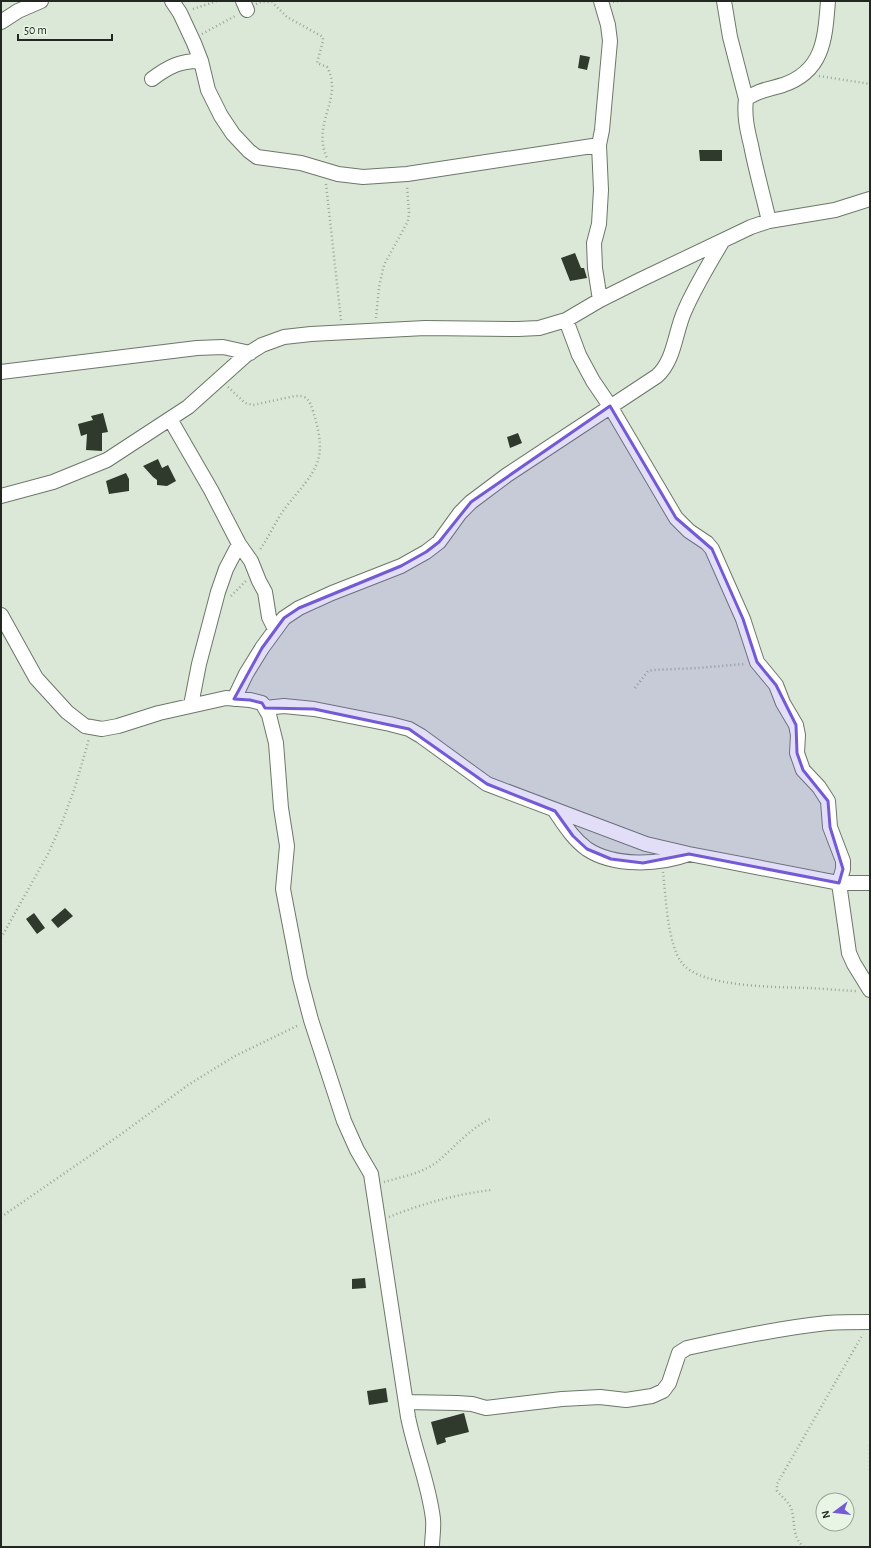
<svg xmlns="http://www.w3.org/2000/svg" width="871" height="1548" font-family="'Alegreya Sans',sans-serif">
  <style>
    .building { fill: #2f392c }
    .lines { fill: none; stroke-linecap: round; stroke-linejoin: round }
    .minor-casing { stroke: #6c7769; stroke-width: 16 }
    .path { stroke: #9ba598; stroke-width: 2.5; stroke-dasharray: 1 3; stroke-linecap: butt }
    .minor { stroke: #fff; stroke-width: 14 }
    .marked { fill: #735bd5; fill-opacity: 0.2; stroke: #735bd5; stroke-width: 3; stroke-linejoin: round }
  </style>
  <rect width="100%" height="100%" fill="#dbe8d8"/>
  <path class="building" d="M580,55l10,2 -3,13 -9,-2z
    M699,150h23v11h-22z
    M575,253l6,15h3l3,10 -17,3 -9,-23z
    M103,413l5,19 -6,1v18l-16,-1 1,-16 -6,2 -3,-12 15,-4 -2,-4z
    M518,433l4,10 -12,5 -3,-11z
    M158,459l4,9 6,-3 8,16 -9,5 -10,-1v-5l-4,-3 -10,-11z
    M126,473l3,6v12l-20,3 -3,-13z
    M65,908l8,8 -15,12 -7,-8z
    M34,913l11,15 -8,6 -11,-15z
    M365,1278l1,10 -14,1v-10z
    M386,1388l2,14 -19,3 -2,-14z
    M464,1413l5,19 -24,6 1,4 -9,3 -6,-23z"/>
  <g class="lines">
    <defs>
      <path id="minor" d="M172,1l8,12 14,30 7,18 7,29 13,26 12,18 16,17 8,6 44,6 37,11 25,3 44,-3 192,-29
        M243,1l4,9
        M724,1l6,36 16,62
        M1,22l17,-11 23,-10
        M152,79c16,-12 29,-19 49,-18
        M769,221c-6,-26 -13,-50 -18,-76 -4,-16 -7,-30 -5,-46 12,-9 24,-10 37,-14 41,-14 42,-47 45,-84
        M600,300l-5,-32 -1,-25 5,-19 2,-34 -2,-45 3,-15 8,-89 -2,-16 -7,-24
        M566,320l13,35 14,26 17,25 66,112 13,13 18,12 5,6 31,70 14,43 19,23 7,18 13,22 2,10 -1,18 6,17 16,17 9,14 2,26 13,34v8l-4,14 10,70 5,11 16,26
        M1,372l196,-24 26,-1 27,6
        M170,419l41,71 28,54 12,17 8,20 6,11 4,25 6,12
        M1,496l52,-14 54,-22 81,-53 58,-52 16,-10 22,-8 27,-3 114,-6 93,1 21,-1 27,-8 34,-20 40,-20 111,-53 18,-6 66,-11 35,-11
        M1,615l35,63 31,34 18,14 17,3 16,-3 41,-13 67,-15 24,2 12,3 7,12 7,28 5,65 6,38 -4,43 17,89 11,42 33,101 13,29 14,24 37,243c7,35 21,67 25,102 1,9 -1,19 -1,28
        M234,699l12,-25 16,-26 22,-30 15,-10 33,-15 69,-27 25,-14 13,-10 21,-29 11,-11 36,-27 150,-99c18,-16 18,-45 28,-66 10,-23 24,-46 37,-68
        M191,705l8,-41 19,-72 8,-23 13,-25
        M265,708l19,-2 30,3 76,15 19,5 12,7 66,48 159,60 43,10 150,29h31
        M555,811c9,13 18,28 32,38 27,18 72,16 102,5
        M406,1402l51,1 15,1 14,4 76,-9 38,-2 26,3 26,-4 11,-5 6,-8 10,-30 8,-5c46,-10 93,-20 140,-25 14,-1 29,-1 43,-1"/>
    </defs>
    <use href="#minor" class="minor-casing"/>
    <path class="path" d="M613,2l8,-1
      M256,4l5,-2h11l15,15 36,20v4l-6,22 10,4c17,31 -16,56 0,91
      M193,9l24,-8
      M202,34l35,-19
      M819,76l51,8
      M326,184l15,136
      M376,318l3,-31 5,-22 24,-44 1,-8 -2,-27
      M228,387l17,16 8,2 42,-9c12,-1 15,5 18,15 16,51 3,58 -27,96 -10,13 -17,30 -27,44
      M231,596l15,-15
      M635,688l13,-17 5,-1 45,-2 47,-4
      M663,872c3,24 4,72 19,91 18,25 99,24 128,25 15,1 30,2 46,3
      M1,938l47,-84 13,-29 14,-38 14,-48
      M384,1182c17,-5 39,-9 53,-20 18,-15 32,-33 53,-43
      M1,1217l119,-82 68,-50 47,-29 64,-31
      M389,1217c32,-13 68,-23 102,-27
      M870,1445v25
      M804,1547c-13,-10 -8,-25 -13,-39 -3,-7 -9,-11 -14,-17v-7l86,-150"/>
    <use href="#minor" class="minor"/>
  </g>
  <path class="marked" d="M610,406l66,112 36,31 31,70 14,43 19,23 20,40 1,28 6,17 25,31 2,26 13,42 -4,14 -150,-29 -46,9 -32,-4 -24,-10 -14,-13 -18,-25 -68,-27 -78,-55 -95,-20 -49,-1 -3,-5 -12,-3 -16,-1 28,-51 22,-30 15,-10 102,-42 25,-14 13,-10 32,-40z"/>
  <rect width="871" height="1548" fill="none" stroke="#232721" stroke-width="4"/>
  <g transform="translate(835 1512) rotate(255)"><circle r="19" fill="#e8f5e5" stroke="#99a397"/>
  <path d="M0-3L7 15L0 10L-7 15Z" fill="#735bd5"/>
  <text y="-6" font-size="11" font-weight="bold" text-anchor="middle" fill="#232721">N</text>
  </g>
  <path d="M18 34v6h94v-6" fill="none" stroke="#232721" stroke-width="2"/>
  <text x="24" y="34" font-size="12" fill="#232721" stroke="#e8f5e5" stroke-width="3" paint-order="stroke">50 m</text>
</svg>
